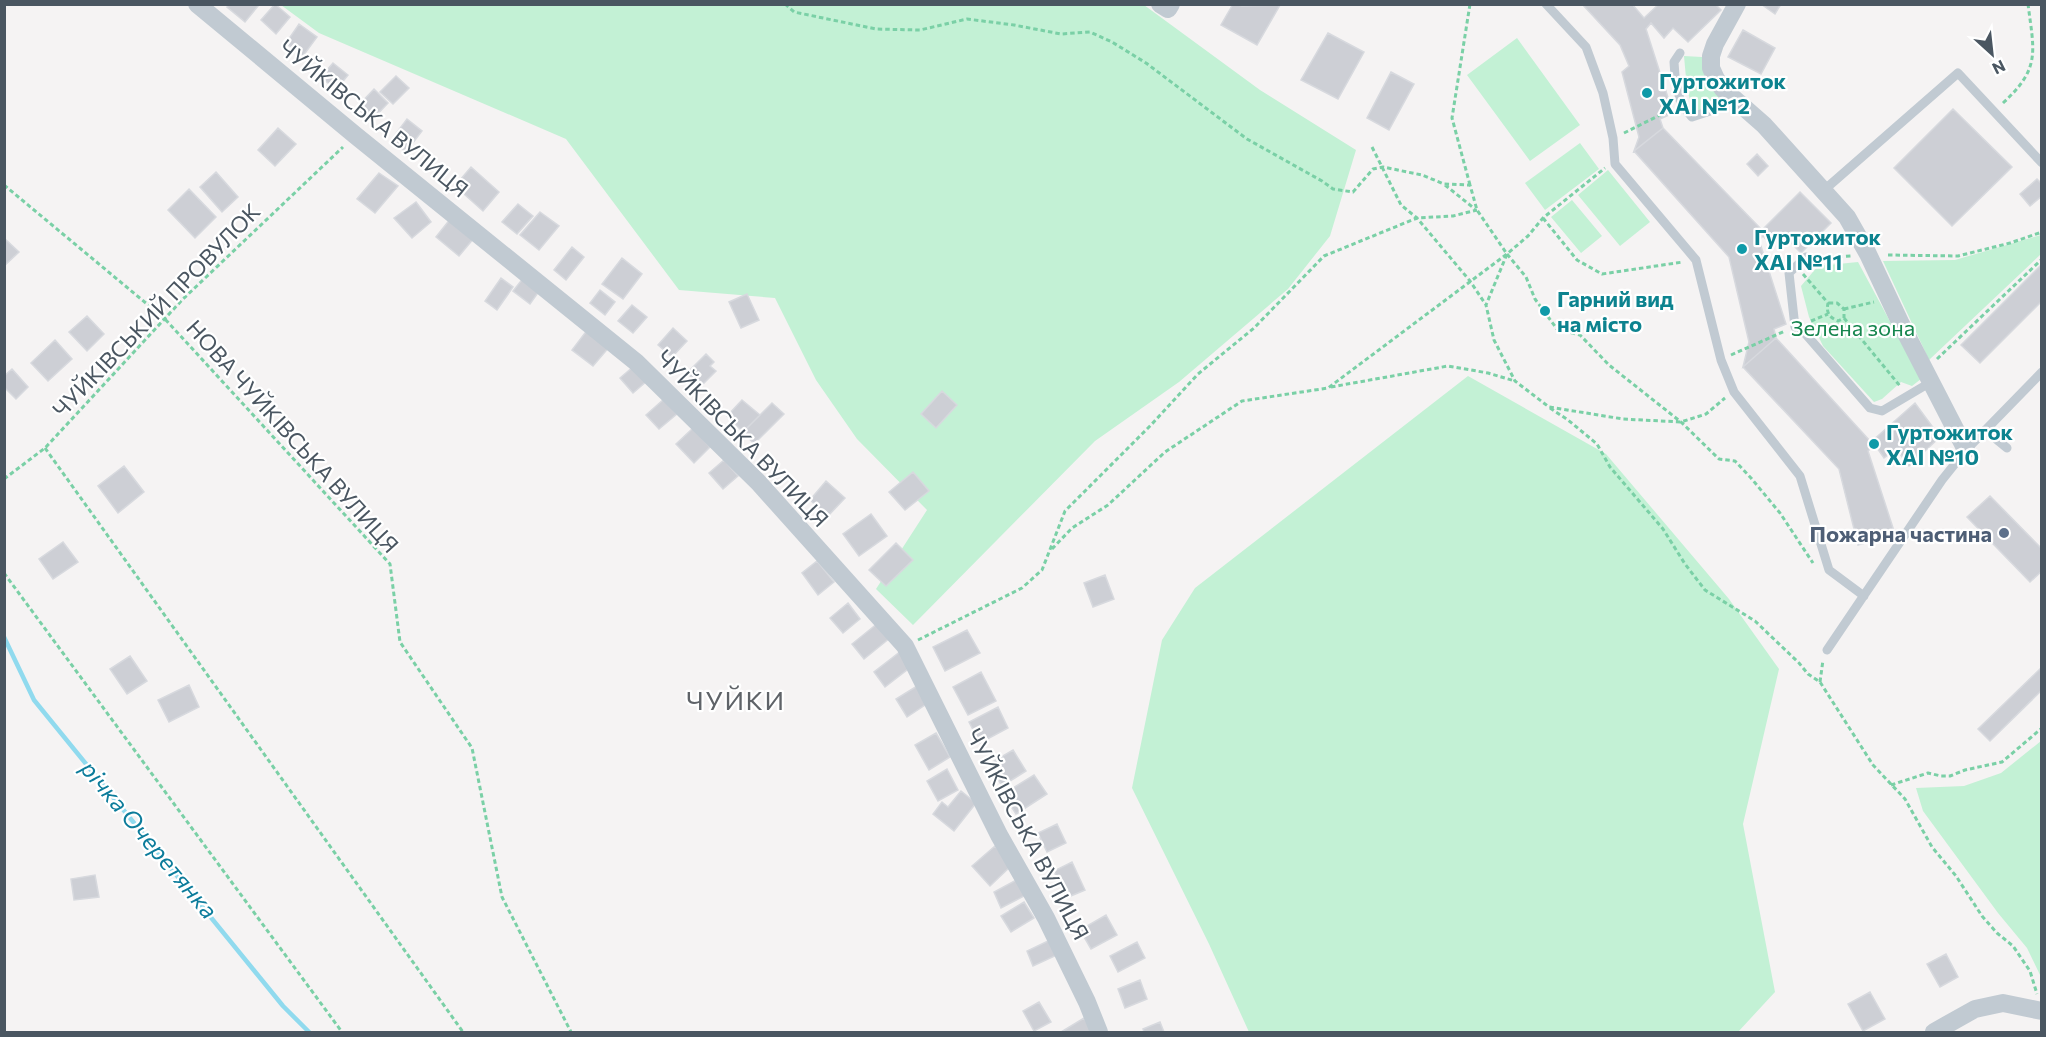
<svg xmlns="http://www.w3.org/2000/svg" width="2046" height="1037" font-family="Commissioner,sans-serif">
  <style>
    .green { fill: #c3f1d5 }
    .lines { fill: none; stroke-linecap: round; stroke-linejoin: round }
    .stream { stroke: #90daee; stroke-width: 4.5 }
    .building { fill: #cdcfd5; stroke: #d7d9de; stroke-width: 1.5 }
    .path { stroke: #7ad0a6; stroke-width: 3; stroke-dasharray: 4.5 3; stroke-linecap: butt }
    .lane { stroke: #c1cad2; stroke-width: 9 }
    .street { stroke: #c1cad2; stroke-width: 18 }
    .culture-dot { fill: #0f9aa8; stroke: #fff; stroke-width: 2 }
    .service-dot { fill: #5c6f8a; stroke: #fff; stroke-width: 2 }
    .labels { text-anchor: middle; dominant-baseline: central; stroke-width: 4.5; stroke-linejoin: round; paint-order: stroke }
    .culture-label { font-size: 22px; font-weight: bold; fill: #0d838f; stroke: #fff; text-anchor: start }
    .street-label { font-size: 22px; fill: #4a5661; stroke: #fff }
    .park-label { font-size: 22px; fill: #17864f; stroke: #fff }
    .service-label { font-size: 22px; font-weight: bold; fill: #4e5e75; stroke: #fff; text-anchor: end }
    .water-label { font-size: 24px; font-style: italic; fill: #0c7c9b; stroke: #fff }
    .quarter-label { font-size: 26px; letter-spacing: 1.5px; fill: #5f6368; stroke: #fff }
  </style>
  <rect width="100%" height="100%" fill="#f5f3f3"/>
  <path class="green" d="M281,5h863l116,85 96,60 -26,86 -42,53 -109,93 -84,59 -182,184 -37,-36 51,-79 -70,-71 -41,-59 -41,-82 -96,-8 -113,-151 -247,-106z
    M1517,38l63,87 -50,36 -63,-86z
    M1684,56l18,1 12,30 7,13 -24,12 -4,-2 -6,-21z
    M1580,143l19,26 -54,41 -20,-27z
    M1608,170l42,52 -30,24 -42,-51z
    M1572,200l30,36 -21,17 -30,-36z
    M2041,235v19l-112,106 -46,-99 72,-1z
    M1858,262l63,117 -9,7 -11,-4 -19,17 -8,3 -51,-56 -14,-29 -8,-31 17,-20z
    M1468,376l138,78 123,145 50,70 -36,155 32,168 -37,40h-489l-40,-88 -77,-156 30,-148 33,-52z
    M2041,741v236l-14,-29 -29,-35 -75,-102 -7,-23 48,-2 37,-13z"/>
  <g class="lines">
    <path class="stream" d="M4,637l30,63 249,306 26,26"/>
  </g>
  <path class="building" d="M229,4h27l2,2 -13,16 -18,-15z
    M275,4l15,13 -14,17 -15,-14z
    M1233,4l9,2 38,-1 -23,40 -36,-20z
    M1582,4h50l12,14 15,-14h56l6,6 -33,32 -15,-14 -9,10 -13,-15 -5,6 27,84 -13,6 3,9 -29,23 5,-14 -17,-65 7,-6 -9,-21z
    M1761,4h20l-6,10z
    M299,24l18,13 -14,19 -17,-13z
    M1743,30l32,18 -14,26 -33,-17z
    M1328,33l36,19 -26,47 -37,-19z
    M333,63l15,12 -12,15 -15,-13z
    M1391,72l23,12 -25,46 -22,-12z
    M396,76l13,12 -16,16 -13,-12z
    M374,89l14,14 -17,18 -14,-14z
    M1953,109l59,58 -60,59 -58,-58z
    M407,119l15,12 -16,21 -15,-12z
    M278,128l18,16 -21,22 -17,-16z
    M1663,128l99,102 38,-38 31,31 -30,30 -18,-18 -11,11 -9,-10 -4,4 27,84 -12,5 2,9 -33,29 6,-25 -20,-85 -95,-106z
    M1757,154l11,12 -10,10 -11,-12z
    M471,167l28,25 -16,19 -28,-25z
    M216,172l22,25 -16,15 -22,-25z
    M379,173l19,13 -23,27 -18,-14z
    M2037,179l5,5v12l-12,10 -10,-12z
    M189,189l27,28 -21,21 -27,-28z
    M416,202l15,20 -19,16 -18,-20z
    M518,204l15,12 -16,18 -15,-12z
    M540,212l19,14 -20,24 -19,-15z
    M451,218l23,20 -15,18 -23,-19z
    M4,238l15,14 -15,14z
    M572,247l12,10 -18,23 -12,-10z
    M622,258l20,16 -19,25 -21,-15z
    M2042,264v37l-62,62 -19,-18z
    M524,277l16,13 -10,14 -17,-13z
    M501,278l12,9 -16,23 -12,-9z
    M600,290l15,12 -10,13 -15,-12z
    M747,294l12,26 -18,8 -12,-26z
    M632,305l15,12 -14,16 -15,-12z
    M87,316l17,18 -17,17 -18,-19z
    M673,328l14,13 -15,16 -14,-12z
    M588,329l23,16 -18,21 -21,-16z
    M1776,338l95,104 44,-39 25,34 -31,29 -13,-17 -12,9 -9,-13 -7,6 27,83 -37,11 -19,-76 -96,-102z
    M55,340l17,19 -24,22 -17,-18z
    M706,354l8,8 -4,4 6,5 -15,15 -14,-13z
    M634,366l13,15 -14,12 -13,-15z
    M12,369l16,18 -12,12 -12,-12v-11z
    M942,391l15,14 -21,23 -15,-14z
    M664,399l13,15 -18,15 -13,-14z
    M742,400l18,15 -17,17 -16,-16z
    M772,403l12,11 -30,30 -11,-12z
    M693,428l17,19 -16,16 -18,-19z
    M724,460l14,16 -15,13 -14,-16z
    M124,466l20,26 -26,21 -20,-27z
    M913,472l16,19 -24,19 -16,-18z
    M826,481l19,17 -17,18 -18,-16z
    M1990,496l52,53v22l-12,11 -63,-65z
    M871,514l16,22 -28,20 -16,-22z
    M63,542l15,20 -25,17 -14,-20z
    M896,543l17,17 -27,26 -17,-16z
    M817,561l17,21 -16,13 -16,-22z
    M1105,575l9,24 -21,8 -9,-24z
    M848,603l12,16 -17,14 -13,-15z
    M878,623l12,15 -26,21 -12,-15z
    M967,630l13,23 -35,18 -12,-24z
    M901,651l11,15 -27,21 -11,-15z
    M130,656l17,25 -20,13 -17,-25z
    M2042,667v23l-52,51 -12,-12z
    M981,672l15,29 -28,14 -15,-28z
    M189,685l10,22 -30,15 -11,-22z
    M917,686l11,17 -21,14 -11,-18z
    M998,707l10,21 -28,15 -11,-21z
    M936,733l14,24 -21,13 -14,-25z
    M1013,750l13,21 -24,15 -13,-22z
    M947,769l11,21 -20,11 -11,-20z
    M1034,775l13,19 -31,20 -13,-20z
    M961,791l15,12 -22,28 -21,-17 9,-12 6,5z
    M1057,824l9,19 -19,9 -9,-19z
    M995,846l17,19 -22,21 -18,-20z
    M1072,862l13,28 -19,8 -12,-27z
    M95,875l4,22 -25,3 -3,-21z
    M1020,878l8,16 -27,14 -7,-16z
    M1024,902l10,16 -23,14 -10,-16z
    M1106,915l11,20 -26,14 -11,-19z
    M1050,940l7,15 -24,11 -6,-15z
    M1137,942l8,16 -27,14 -8,-16z
    M1946,954l12,23 -18,10 -13,-23z
    M1140,980l7,19 -22,9 -7,-19z
    M1870,992l15,27 -22,12 -15,-27z
    M1039,1002l12,20 -17,9 -11,-20z
    M1084,1018l9,14h-32z
    M1160,1022l4,10h-20l-1,-3z"/>
  <g class="lines">
    <path class="path" d="M785,4l9,8 82,17 44,1 47,-11 47,6 47,9 29,-2 22,10 34,21 101,76 75,42 11,8 20,3 20,-23 10,-2 39,8 22,9 26,1 7,25 30,44 -21,51 8,35 21,41 34,26 74,12 58,3 25,-8 19,-16
      M2003,103c38,-35 31,-51 25,-99
      M1624,133l48,-24
      M1372,147l29,58 16,13 53,63 16,24
      M4,185l161,134 225,245 10,78 72,106 30,149 69,135
      M1445,185l30,24
      M1470,185l-18,-67 18,-114
      M1543,218l34,42 25,14 81,-12
      M1507,254l19,23 9,22 22,30 23,6 29,30 72,57 38,37 16,2 16,17 29,35 33,50
      M1888,255l70,1 52,-13 32,-11
      M1816,258l35,-2
      M1803,274l25,29c-2,10 1,14 10,18l6,-3v-9l-7,-6h-9
      M1844,309l30,-7
      M1844,318l56,68
      M1811,321l17,-7
      M1731,355l54,-24
      M1937,359l105,-100
      M1331,387l117,-21 40,7 27,8
      M1550,408l18,12 29,24 13,23 53,62 22,35 20,26 50,31 44,42 9,11 12,8 53,83 32,34 27,48 24,29 26,40 15,17 16,13 17,25 7,23
      M45,448l418,584
      M4,479l41,-31 138,-149 160,-152
      M1052,549l20,-21 36,-23 57,-53 77,-51 86,-13 179,-134 21,-18 15,-18 62,-50
      M4,573l338,459
      M918,640l104,-52 20,-18 23,-59 86,-86 47,-51 56,-46 70,-72 93,-38 36,-2 24,-6
      M1820,682l3,-22
      M1891,785l37,-12 13,3h9l15,-6 37,-8 40,-34"/>
    <path class="lane" d="M1546,4l40,43 17,46 10,45 2,26 81,96 25,100 13,32 66,84 29,94 35,26
      M1680,53l-6,9 1,14 6,28 11,13 18,-6 22,-14
      M1823,191l135,-118 84,90
      M1806,257l-17,16 6,54 1,-4 74,85 12,3 49,-29
      M1985,430l22,18
      M1827,650l115,-170 24,-30 76,-78"/>
    <path class="street" d="M197,4l158,131 281,227 122,120 147,164 94,189 47,83 41,84 12,30
      M1160,4l8,5 3,-5
      M1737,4l-22,40 -4,12v12l5,11 7,10 41,36 83,92 21,37 32,68 66,128
      M1934,1032l41,-23 28,-6 39,8"/>
  </g>
  <g class="culture-dot">
    <circle cx="1647" cy="93" r="6"/>
    <circle cx="1742" cy="249" r="6"/>
    <circle cx="1545" cy="311" r="6"/>
    <circle cx="1874" cy="444" r="6"/>
  </g>
  <circle class="service-dot" cx="2004" cy="533" r="6"/>
  <g class="labels">
    <g class="culture-label">
      <text x="1659" y="80">Гуртожиток<tspan x="1659" dy="25">ХАІ №12</tspan></text>
      <text x="1754" y="236">Гуртожиток<tspan x="1754" dy="25">ХАІ №11</tspan></text>
      <text x="1557" y="298">Гарний вид<tspan x="1557" dy="25">на місто</tspan></text>
      <text x="1886" y="431">Гуртожиток<tspan x="1886" dy="25">ХАІ №10</tspan></text>
    </g>
    <g class="street-label">
      <text transform="translate(374 118) rotate(39)">ЧУЙКІВСЬКА ВУЛИЦЯ</text>
      <text transform="translate(156 310) rotate(-46)">ЧУЙКІВСЬКИЙ ПРОВУЛОК</text>
      <text transform="translate(293 436) rotate(48)">НОВА ЧУЙКІВСЬКА ВУЛИЦЯ</text>
      <text transform="translate(743 438) rotate(46)">ЧУЙКІВСЬКА ВУЛИЦЯ</text>
      <text transform="translate(1028 834) rotate(62)">ЧУЙКІВСЬКА ВУЛИЦЯ</text>
    </g>
    <g class="park-label">
      <text x="1853" y="327">Зелена зона</text>
    </g>
    <g class="service-label">
      <text x="1992" y="533">Пожарна частина</text>
    </g>
    <g class="water-label">
      <text transform="translate(150 839) rotate(50)">річка Очеретянка</text>
    </g>
    <g class="quarter-label">
      <text x="736" y="699">ЧУЙКИ</text>
    </g>
  </g>
  <rect width="2046" height="1037" fill="none" stroke="#4a5661" stroke-width="12"/>
  <g transform="translate(1992 54) rotate(153)" stroke="#ffffff" stroke-width="4.5" paint-order="stroke">
  <path d="M0-4.5L10 22L0 15L-10 22Z" fill="#4a5661"/>
  <text y="-9" font-size="16" font-weight="bold" text-anchor="middle" fill="#4a5661">N</text>
  </g>
</svg>
